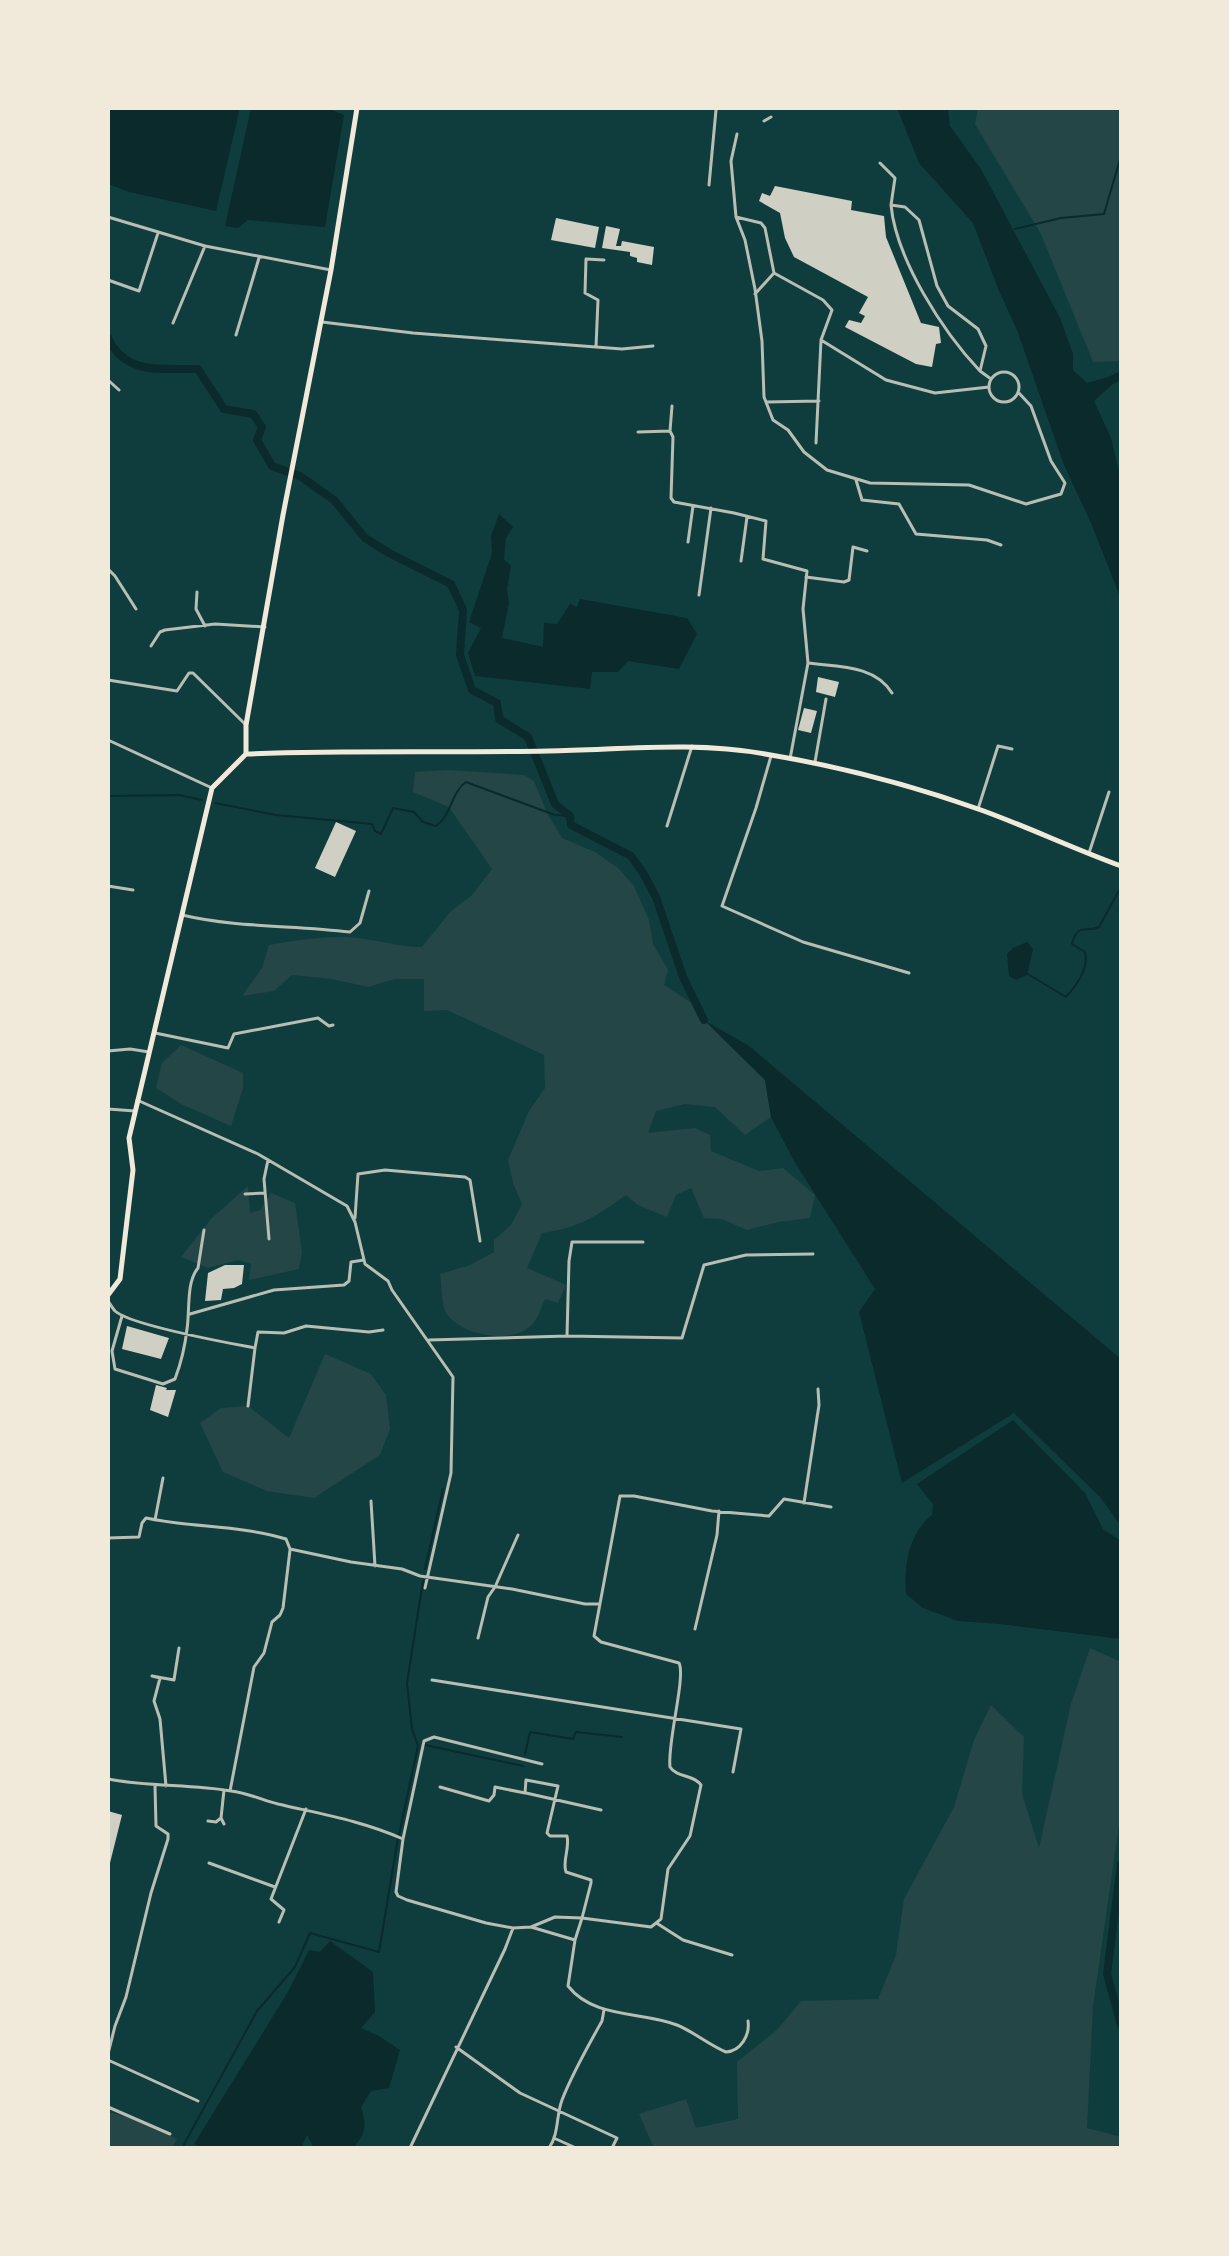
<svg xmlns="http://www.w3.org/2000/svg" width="1229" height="2256" font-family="Barlow,sans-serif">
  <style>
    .green { fill: #244646 }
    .water { fill: #0a2a2b }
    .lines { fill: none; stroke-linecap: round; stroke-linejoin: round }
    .stream { stroke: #0a2a2b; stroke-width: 2 }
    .canal { stroke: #0a2a2b; stroke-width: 8 }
    .building { fill: #cfcfc3 }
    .minor { stroke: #b8beb3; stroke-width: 3 }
    .secondary { stroke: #f1e9da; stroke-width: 5 }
  </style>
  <rect width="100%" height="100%" fill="#0f3d3e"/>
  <path class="green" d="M978,108h143v253l-28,1 -52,-128 -66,-110z
    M447,770l77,5 10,6 13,32 15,25 33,14 23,16 16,18 15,34 4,24 15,26 -4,15 34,22 21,28 46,45 6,37 -26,18 -30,-28 -30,-3 -29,7 -8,22 47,-5 15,7 1,16 48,20 24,-3 32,27 -5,23 -32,4 -31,8 -25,-11 -18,-1 -13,-30 -15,7 -9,22 -29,-12 -12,-10c-29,21 -47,33 -84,38l-15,35 39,17 -8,18 -13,-4c-5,12 -8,24 -20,31 -20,13 -68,4 -80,-19 -4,-9 -3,-27 -5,-37l30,-9 24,-13v-12l17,-15 11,-21 -9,-21 -5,-23 21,-49 16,-23 -1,-33 -97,-45 -23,1v-32h-29l-27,8 -36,-8 -40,-4 -18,16 -32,5 20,-28 7,-23c31,-5 65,-11 96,-6 21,3 36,8 57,8l28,-35 22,-17 20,-26 -43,-62 -36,-15 2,-20z
    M181,1045l62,28v15l-12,38 -50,-22 -25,-16 6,-25z
    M248,1186l2,27 10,-3 11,-17 24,10 7,49 -3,17 -50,11 2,-16 -13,-4 -30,8 -27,-11 30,-38z
    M325,1354l46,20 15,21 4,34 -10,26 -66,43 -47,-7 -44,-19 -23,-49 21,-15 27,-2 41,32z
    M1090,1648l31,14v149l-28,195 -6,122 34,9v11h-467l-15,-34 47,-15 10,29 42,-9 -1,-57 41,-33 23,-28 77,-2 18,-44 8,-56 50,-92 20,-67 17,-35 33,32 -2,57 17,54 32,-144z
    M108,2112l20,5 49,22 -5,9h-64z"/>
  <path class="water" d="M108,108h132l-24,103 -87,-19 -21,-8z
    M251,108h75l18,7 -19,112 -77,-7 -10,8 -13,-2z
    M897,108h51l2,18 31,43 79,149 13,36v16l14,13 21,-6 13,-6v9l-8,4 -19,17 17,37 10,42v119l-30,-76 -27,-58 -47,-135 -18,-39 -26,-68 -54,-60z
    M499,514l14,13 -7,11 -2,21 7,7 -4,23 2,14 -7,35 41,9 1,-24 13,1 13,-20 7,3 3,-8 107,19 10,16 -18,35 -51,-8 -10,11h-26l-2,17 -115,-13 -7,-23 13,-25 -12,-6 23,-69 -1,-17z
    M1027,942l6,7 -6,26 -11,5 -7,-4 -2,-22 6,-6z
    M704,1020l45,26 372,313v167l-21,-29 -86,-84 -112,70 -43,-171 16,-23 -81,-128 -23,-44 -6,-37z
    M1013,1420l72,73 18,36 18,12v98l-122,-15 -41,-3 -35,-13 -17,-14c-2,-29 2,-60 26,-79l1,-11 -16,-20z
    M330,1941l43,31 2,40 -14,16 18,8 21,14 -11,38 -18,3 -10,16c6,18 5,27 -8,41h-39l-7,-13 -6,13h-96l-11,-4 94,-152 21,-42 11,2z"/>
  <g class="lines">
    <path class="stream" d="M1015,229l46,-11 43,-4 17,-58
      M108,796l71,-1 23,5
      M215,803l61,12 96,9 3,7 6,3 12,-26 21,4 9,10 13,4c16,-11 15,-34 30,-44l89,33 15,1
      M1026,973l40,24c11,-12 23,-29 19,-45l-13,-8c5,-22 15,-11 27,-17l22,-40
      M425,1569l18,-80
      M425,1745l98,21
      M525,1754l5,-22 43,7 3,-7 46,5
      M182,2148l75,-137 38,-44 15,-34 69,19 18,-108 21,-98 -6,-17 -5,-46 16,-102"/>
    <path class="canal" d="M108,338c18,38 54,30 90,31l26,40 29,5 9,13 -5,13 15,26 28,10 34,24 31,38 24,15 62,31 12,26 -3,45 12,35 25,13 2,16 29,18 27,67 15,12 1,9 60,31 12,17 13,24 27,80 21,43
      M1121,1864l-14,110 14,51"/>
  </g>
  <path class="building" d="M775,186l77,15 -1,9 33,6 2,21 35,86 18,4 2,16 -5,1 -4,23 -16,-3 -71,-37 4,-7 12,3 4,-7 -6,-3 9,-16 -74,-40 -9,-19 -5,-25 -21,-12 3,-8 8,3z
    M556,218l43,9 -4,21 -44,-8z
    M606,226l14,3 -4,17h5l1,-5 32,6 -2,18 -15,-3v-4l-7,-2v-4l-28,-4z
    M818,677l21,5 -4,15 -19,-5z
    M804,708l13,3 -6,22 -13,-3z
    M336,822l20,9 -21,46 -20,-9z
    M225,1265h19l-2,19 -8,4 -11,1 -2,11 -16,1 3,-28z
    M127,1326l42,12 -8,21 -39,-10z
    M156,1385l11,3 -1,2h10l-8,27 -18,-7z
    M108,1811l14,4 -13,52h-1z"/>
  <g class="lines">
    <path class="minor" d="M764,121l7,-4
      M737,134l-6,27 5,56 25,6 4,5 9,45 49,27 9,10 -11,30 65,40 49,13 54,-6
      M880,163l15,15 -4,27 14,2 14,13 18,66 11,20 30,23 8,17 -6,25 11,8
      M709,185l7,-75
      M891,205c5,54 52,127 89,166
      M108,217l97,29 126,24
      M736,217l9,23 10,49 7,52 2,56 9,23 15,10 16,22 23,18 43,13 99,2 57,19 35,-10 4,-11 -14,-22 -20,-55 -13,-14
      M108,280l31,11 19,-58
      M755,294l19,-21
      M322,322l91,11 209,16 31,-3
      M173,323l32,-77
      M236,335l23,-77
      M596,347l2,-47 -13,-7 1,-34 18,1
      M989 387a15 15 0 1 1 30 0a15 15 0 1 1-30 0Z
      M108,380l11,10
      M767,402l52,-1
      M672,406l-2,25 3,6 -2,61 3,4 60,11 32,8 -3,38 44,12 -4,38 5,54 -18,96
      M638,432l32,-1
      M816,443l5,-103
      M856,480l6,20 37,4 17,30 71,6 14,5
      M688,542l5,-36
      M741,561l6,-44
      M108,569l7,7 21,33
      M806,577l38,5 5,-2 4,-33 14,4
      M197,592l-1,17 9,17
      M699,595l12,-87
      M151,646l9,-14 5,-2 50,-6 50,3
      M808,663c31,4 67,2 84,30
      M108,680l69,11 12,-18h4l53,52
      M108,740l104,48
      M771,756l-15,52 -34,98 81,36 106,31
      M815,762l11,-63
      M978,809l20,-63 14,3
      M667,826l25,-80
      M1089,853l20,-61
      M108,886l25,4
      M182,915c55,13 112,10 168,17l10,-9 9,-32
      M155,1033l73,15 6,-14 84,-16 11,8 4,-1
      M108,1051l22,-2 19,3
      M137,1100l121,54 89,52 8,16 10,42 23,17 4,9 61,87 -2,96 -26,115
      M108,1109l27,2
      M268,1160l-4,19 5,60
      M245,1194l20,-1
      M355,1218l3,-44 27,-4 80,7 5,3 10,61
      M108,1301c2,3 5,8 7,10 17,15 114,32 140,37l3,-16 26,1 22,-7 63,6 14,-2
      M190,1314l84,-24 70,-5 5,-4 2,-19 13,-2
      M122,1316l-10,35 3,18 48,15 12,-5c6,-16 10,-32 12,-50 3,-18 -1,-47 11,-61l6,-38
      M567,1336l2,-75 3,-19h71
      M429,1340l138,-4 115,2 22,-73 42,-10 67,-1
      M248,1406l7,-58
      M371,1501l4,65
      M804,1503l15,-98 -1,-16
      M155,1520l8,-42
      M108,1538l31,-1 3,-14 4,-5c47,10 94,7 140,21l4,10 61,13 51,7 18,7 92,13 73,15h15
      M695,1629l22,-94 2,-24
      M478,1638l10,-41 7,-10 23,-52
      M432,1680l309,49 -8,43
      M542,1764l-108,-27 -10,4 -21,98 -7,53 2,4 9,4 79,23 27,5 18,-1 44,13
      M108,1779c41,8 82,5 123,12 16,2 32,9 47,13 43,10 85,17 125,35
      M166,1786l-6,-67 -6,-18 6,-23 -8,-2 22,4 5,-32
      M440,1787l49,14 5,-6 1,-8 30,6 1,-13 32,6 -11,47 3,3h17c3,13 -5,25 -1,36l25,8v3l-9,35 -27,-1 -24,10
      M230,1791l24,-124 10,-14 8,-31 8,-7 3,-7 7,-58
      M526,1793l75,17
      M208,1821l8,1 5,-4
      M224,1824l-3,-6 3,-28
      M209,1863l66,24
      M279,1922l5,-12 -13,-11 35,-90
      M658,1924l25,16 49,15
      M748,2021c2,14 -7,30 -22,31 -17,-7 -32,-20 -49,-27 -36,-14 -83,-6 -109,-39l7,-46 7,-22 69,9 10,-8 7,-50 22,-33 11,-51c-8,-11 -24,-7 -31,-18 -3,-24 16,-90 9,-104l-78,-21 -7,-6 26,-140h14l78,15 57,5 15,-17 47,8
      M456,2047l64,46 97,45 -5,10
      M108,2054l7,-28 11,-29 25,-104 17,-54v-5l-12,-8 -1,-40
      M108,2060l90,41
      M108,2107l62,27
      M556,2139l20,9
      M410,2148l95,-199 8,-21
      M549,2148c10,-14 7,-32 13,-48 10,-26 26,-54 40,-79l2,-11"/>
    <path class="secondary" d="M246,754v-29l37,-210 48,-245 26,-162
      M108,1295l12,-16 13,-109 -4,-32 83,-350 34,-34c101,-4 201,-1 302,-3 73,-1 144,-10 217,3 73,12 146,31 216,56 47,17 93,39 140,56"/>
  </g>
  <rect width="1229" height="2256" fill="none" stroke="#f1e9da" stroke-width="220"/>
</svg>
